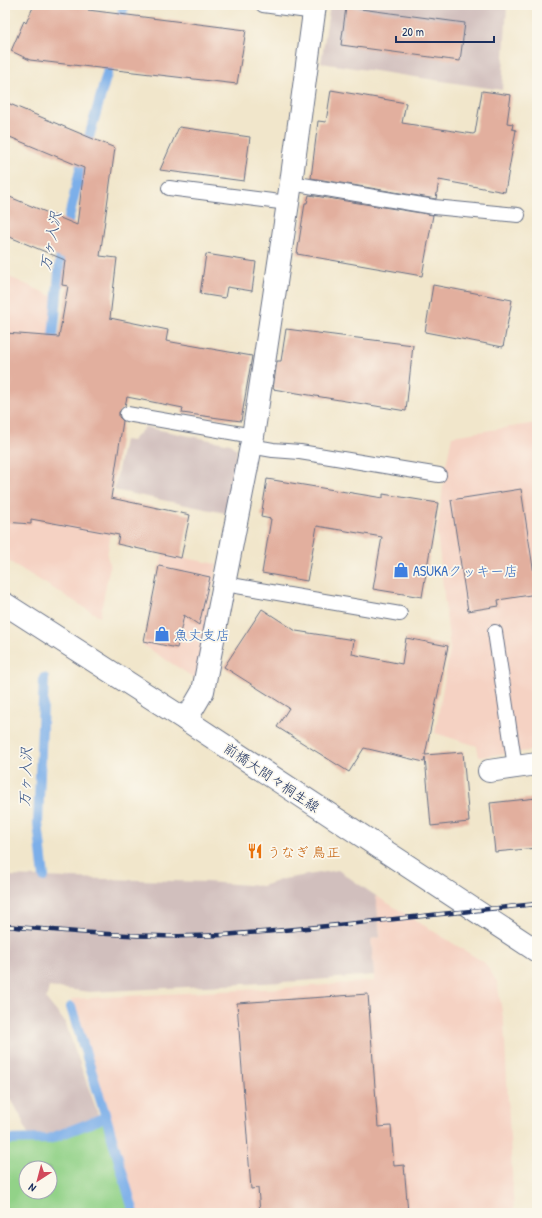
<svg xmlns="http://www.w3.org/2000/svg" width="542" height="1218" font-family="'Patrick Hand','Klee One',sans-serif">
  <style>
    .built { fill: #f5d2c3 }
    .industrial { fill: #d1bfbd }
    .green { fill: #92d288; stroke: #568073; fill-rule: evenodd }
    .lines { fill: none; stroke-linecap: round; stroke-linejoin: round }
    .stream { stroke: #7bafe9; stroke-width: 10 }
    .building { fill: #e2af9e }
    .service-casing { stroke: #666f84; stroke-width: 16 }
    .minor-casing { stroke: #666f84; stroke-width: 24 }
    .primary-casing { stroke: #666f84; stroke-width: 24 }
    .service { stroke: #fff; stroke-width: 14 }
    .minor { stroke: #fff; stroke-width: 22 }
    .primary { stroke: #fff; stroke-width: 22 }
    .rail-casing { stroke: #1b2f5e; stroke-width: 4.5 }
    .rail { stroke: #fbf7ec; stroke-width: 3; stroke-dasharray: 9; stroke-linecap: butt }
    .labels { text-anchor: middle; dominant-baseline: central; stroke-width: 3.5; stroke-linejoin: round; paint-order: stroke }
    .shop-label { font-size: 14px; fill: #366cbe; stroke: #fbf7ec; text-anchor: start }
    .street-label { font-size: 14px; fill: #1b2f5e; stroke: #fbf7ec }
    .food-label { font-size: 14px; fill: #c56008; stroke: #fbf7ec; text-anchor: start }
    .water-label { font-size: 15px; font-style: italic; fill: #385588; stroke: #fbf7ec }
  </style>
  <rect width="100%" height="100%" fill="#fbf7ec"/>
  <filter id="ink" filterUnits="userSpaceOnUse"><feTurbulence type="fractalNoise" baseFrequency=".025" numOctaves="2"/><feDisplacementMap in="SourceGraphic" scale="8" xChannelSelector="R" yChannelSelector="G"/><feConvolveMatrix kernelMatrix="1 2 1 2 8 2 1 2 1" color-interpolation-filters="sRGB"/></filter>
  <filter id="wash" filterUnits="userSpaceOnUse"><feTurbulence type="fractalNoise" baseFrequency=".012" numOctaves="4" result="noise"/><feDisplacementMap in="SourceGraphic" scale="16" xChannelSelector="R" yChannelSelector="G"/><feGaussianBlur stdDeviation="0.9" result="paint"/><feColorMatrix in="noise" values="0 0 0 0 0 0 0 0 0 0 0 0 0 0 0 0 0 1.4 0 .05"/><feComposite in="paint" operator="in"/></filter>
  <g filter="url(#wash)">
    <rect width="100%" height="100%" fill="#f1e6cb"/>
    <path class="built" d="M5,275l47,21 -16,195 7,-9 71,13 3,3 -10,58 3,9 -10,52 -95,-58z
      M537,423v327l-58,7 -2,-11 -42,-13 15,-84 -13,-117 9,-67 6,-29z
      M163,554l54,10 -21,115 -53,-34z
      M376,896l109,67 12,19 7,41 10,190h-378l-65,-214 231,-12 72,-6 -3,-42 9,-2z"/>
    <path class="industrial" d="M330,5h177l-5,85 -181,-27z
      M145,427l85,17 7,6 -12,63 -111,-23 10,-50 8,1z
      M338,870l38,26 4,41 -9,2 3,36 -73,6 -211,11 -41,-5 -3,12 19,23 34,95 -49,18 -21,2 -9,-22 -8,-14 -7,-8v-217l201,6 56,4 21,-7z"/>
    <path class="green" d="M106,1114l30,99h-131v-75l45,-3zM26,1168h24v24h-24z"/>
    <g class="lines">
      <path class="stream" d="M119,27l5,-22
        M52,349l9,-98 21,-89 30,-106
        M44,678l-6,145 6,54
        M71,1007l35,110 28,96
        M5,1140l44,-1 57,-22"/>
    </g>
    <g id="blocks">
      <path class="building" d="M34,5h57l-3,5 158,20 -9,54 -207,-24 -19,-9 13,-30 2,2z
        M346,7l119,16 -5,38 -119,-16z
        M331,90l75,13 -4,20 71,11 2,-1 7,-42 29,4 -4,28 6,1 -1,5 4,1 -11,62 -66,-12 -3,19 -125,-21 7,-57 8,1z
        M5,102l110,46 -15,108 17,2 -7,60 58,12 -2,11 86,15 -11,65 -59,-8 1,-5 -56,-11 -2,9 -6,6v5l4,4 -12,77 79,17 -9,43 -64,-14 2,-9 -88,-16v5l-26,-2v-189l54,4 9,-51 -6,-1 3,-25 -60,-25v-40l72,30 7,-57 -79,-33z
        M179,127l71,10 -6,44 -84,-11z
        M309,195l124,20 -11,61 -125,-22 8,-51h2z
        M206,254l50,8 -4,29 -25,-4 -2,11 -25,-4z
        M433,285l79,15 -9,47 -78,-15z
        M286,329l127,16 -7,66 -133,-22 4,-28h4z
        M267,479l116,19v-4l55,9 -16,94 -49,-8 9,-52 -65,-11 -10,55 -45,-8 9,-54 -10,-2z
        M521,489l16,105 -39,6 1,6 -31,5 -17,-111z
        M159,566l51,11 -11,48 -15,-10 -7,33 -33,-7z
        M262,609l34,22 58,9 -2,14 50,10 4,-26 42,8 -23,109 38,-3 6,70 -38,4 -6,-69 -1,5 -60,-14 -15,24 -72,-45 12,-19 -65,-41z
        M537,798v50l-42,4 -5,-49z
        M368,994l10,133 13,-1 3,40 10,-1 4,48h-148l-2,-25 -7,1 -14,-186z"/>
    </g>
  </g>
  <g filter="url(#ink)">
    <use href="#blocks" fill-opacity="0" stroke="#666f84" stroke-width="1"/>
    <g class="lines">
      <defs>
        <path id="service" d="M263,5l52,7
          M291,183l143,24 84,8
          M169,188l119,15
          M127,414l126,22
          M250,446l23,4 27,2 139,23
          M225,584l175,30
          M495,632l20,135"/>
        <path id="minor" d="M186,720l17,-29 50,-255 38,-253 24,-178
          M489,771l48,-7"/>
        <path id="primary" d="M5,604l181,116 351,231"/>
      </defs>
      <use href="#service" class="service-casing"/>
      <use href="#minor" class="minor-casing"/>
      <use href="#primary" class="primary-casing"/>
      <use href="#service" class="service"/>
      <use href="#minor" class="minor"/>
      <use href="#primary" class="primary"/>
      <defs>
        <path id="rail" d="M5,926c72,6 145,13 218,9 105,-7 210,-21 314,-31"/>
      </defs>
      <use href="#rail" class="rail-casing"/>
      <use href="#rail" class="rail"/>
    </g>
  </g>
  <defs>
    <symbol id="shop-bare" viewBox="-9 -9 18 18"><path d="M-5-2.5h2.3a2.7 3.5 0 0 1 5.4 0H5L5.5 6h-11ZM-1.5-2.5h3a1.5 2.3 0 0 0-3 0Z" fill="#3f7fe0" stroke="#fbf7ec" stroke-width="2.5" paint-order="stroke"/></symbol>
    <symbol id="restaurant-bare" viewBox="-9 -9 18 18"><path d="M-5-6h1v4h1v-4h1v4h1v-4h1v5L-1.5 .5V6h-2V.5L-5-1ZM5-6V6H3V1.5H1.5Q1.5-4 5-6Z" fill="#e8710a" stroke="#fbf7ec" stroke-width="2.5" paint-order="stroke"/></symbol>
  </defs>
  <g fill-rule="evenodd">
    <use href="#shop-bare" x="390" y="559" width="22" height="22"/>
    <use href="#shop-bare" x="151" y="623" width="22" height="22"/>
    <use href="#restaurant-bare" x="244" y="840" width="22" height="22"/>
  </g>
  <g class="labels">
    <g class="shop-label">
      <text x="413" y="570">ASUKAクッキー店</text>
      <text x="174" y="634">魚丈支店</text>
    </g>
    <g class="street-label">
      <text transform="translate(272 777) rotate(34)">前橋大間々桐生線</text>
    </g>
    <g class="food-label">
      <text x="267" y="851">うなぎ 鳥正</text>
    </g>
    <g class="water-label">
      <text transform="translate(50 241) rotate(-79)">万ヶ入沢</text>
      <text transform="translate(25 777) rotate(-88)">万ヶ入沢</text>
    </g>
  </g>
  <rect width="542" height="1218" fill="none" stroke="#fbf7ec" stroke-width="20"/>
  <g transform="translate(38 1180) rotate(216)"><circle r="19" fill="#fbf7ec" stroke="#a1a7b3"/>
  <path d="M0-3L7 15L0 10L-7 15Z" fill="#d1495b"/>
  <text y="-6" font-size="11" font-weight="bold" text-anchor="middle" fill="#1b2f5e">N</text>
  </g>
  <path d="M396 36v6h98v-6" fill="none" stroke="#1b2f5e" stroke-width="2"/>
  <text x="402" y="36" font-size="12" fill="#1b2f5e" stroke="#fbf7ec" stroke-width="3" paint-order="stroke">20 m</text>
</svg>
